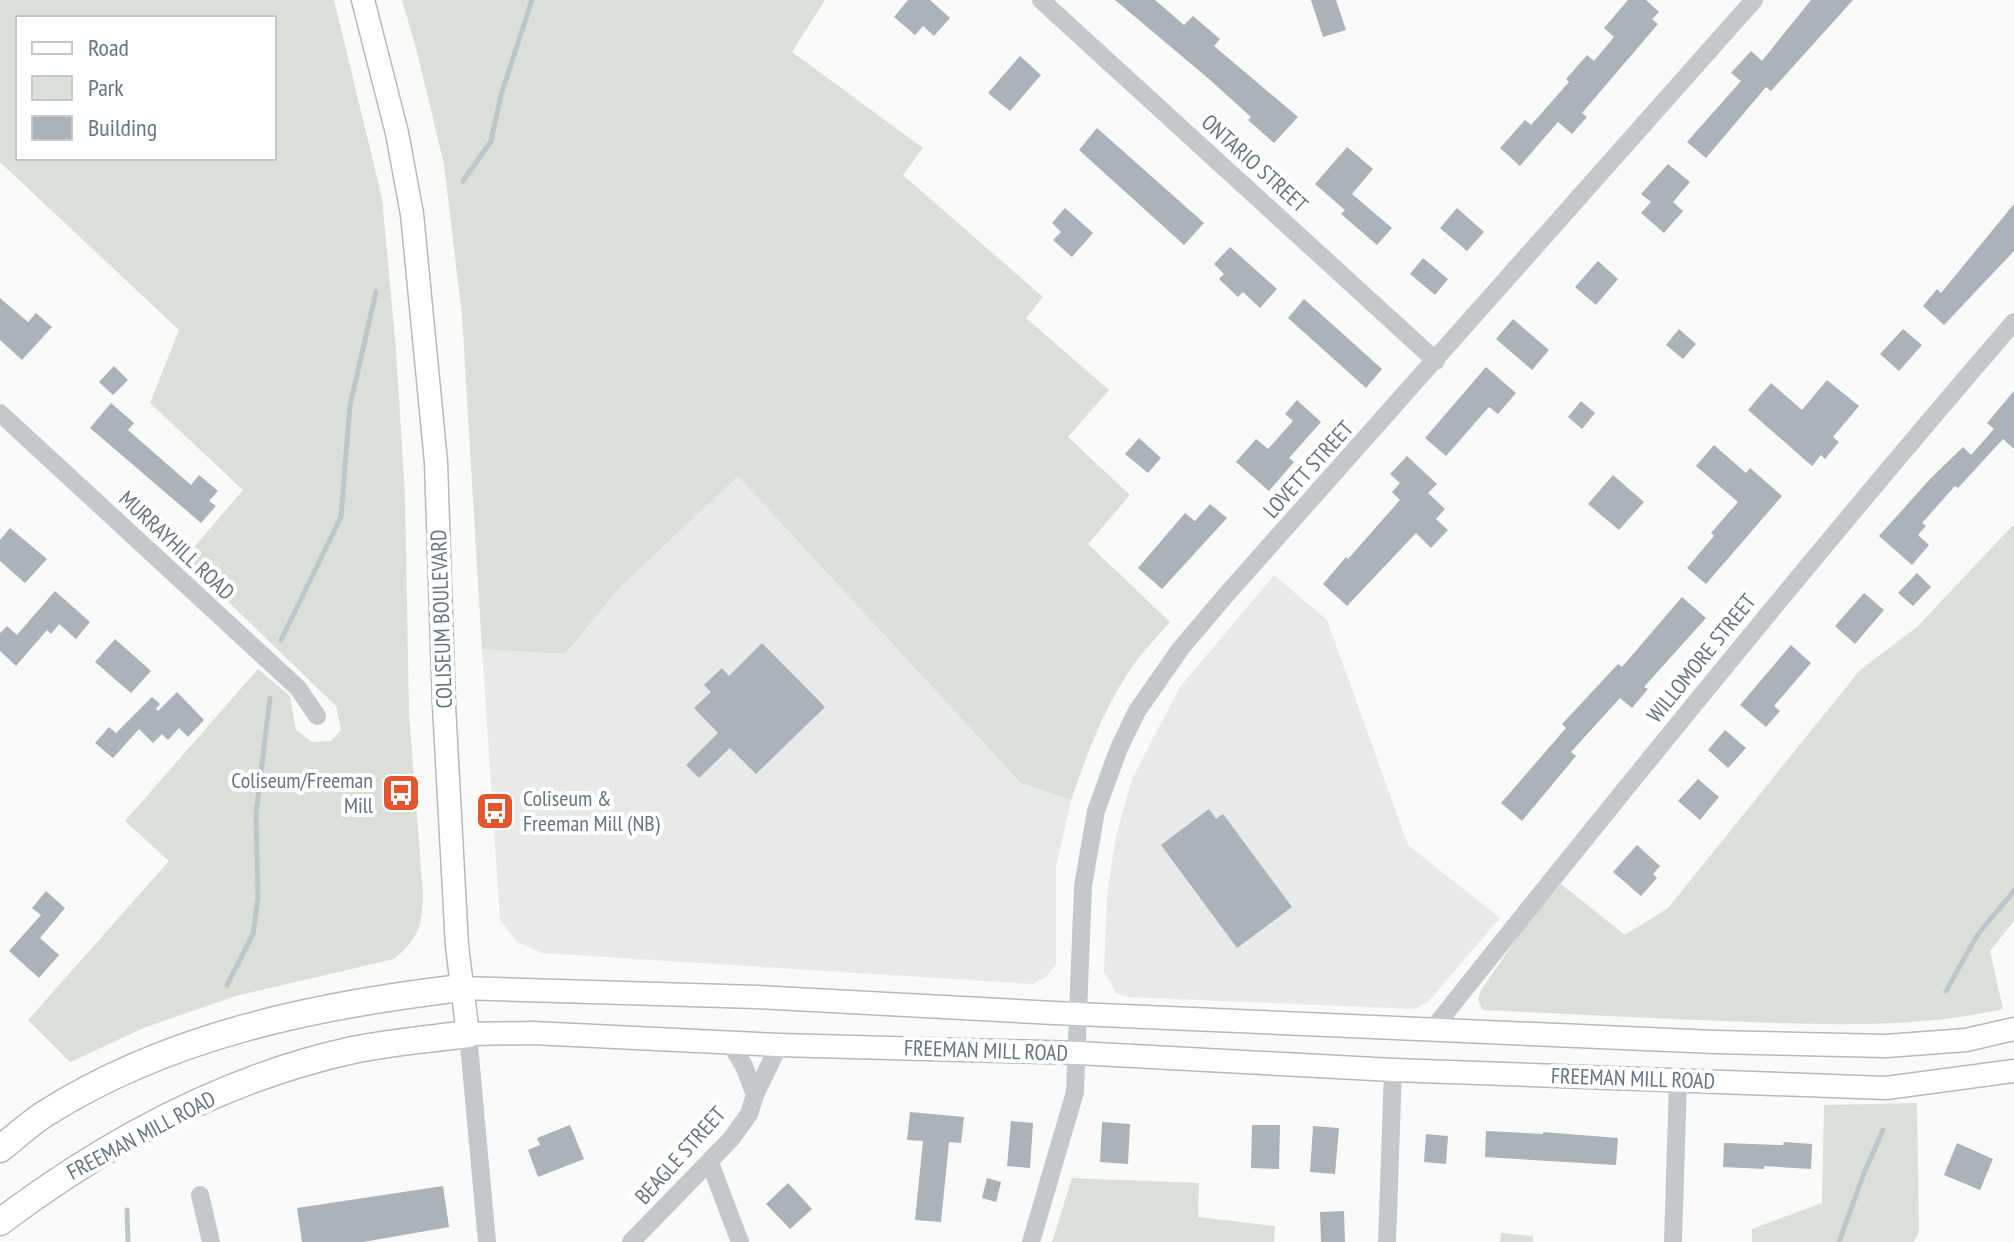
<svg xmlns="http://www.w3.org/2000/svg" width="2014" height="1242" font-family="'PT Sans Narrow',sans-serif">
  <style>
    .built { fill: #e8e9e9 }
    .green { fill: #dadfd7; fill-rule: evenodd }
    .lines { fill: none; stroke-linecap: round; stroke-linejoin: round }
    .stream { stroke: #bbc7cb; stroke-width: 5 }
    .building { fill: #aab3b9 }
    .major-casing { stroke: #b5babe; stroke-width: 25 }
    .highway-casing { stroke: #b4b9bd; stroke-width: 29 }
    .minor { stroke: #c3c8cc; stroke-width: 18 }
    .major { stroke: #fff; stroke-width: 22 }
    .highway { stroke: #fff; stroke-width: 26 }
    .labels { text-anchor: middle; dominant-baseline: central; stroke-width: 8; stroke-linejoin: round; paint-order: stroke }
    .street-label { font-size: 22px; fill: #657683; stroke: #fff }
    .poi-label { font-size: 22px; fill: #657683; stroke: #fff; text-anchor: end }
  </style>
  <rect width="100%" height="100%" fill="#fafaf8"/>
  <path class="built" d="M738,475l283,308 50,17 -15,68v96l-10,13 -13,7 -491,-31 -25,-11 -17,-22 -18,-271 83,5 56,-68z
    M1274,575l53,45 81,225 92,73 -72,84 -14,7 -287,-12 -11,-4 -12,-21 3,-77 9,-59 16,-57 48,-92z"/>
  <path class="green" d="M0,0h334l48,198 14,152 9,145 4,219 14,181c-1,31 -4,43 -29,64l-158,37 -90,31 -76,35 -42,-42 141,-159 -44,-40 133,-152 32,27 6,34 16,12 19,-1 10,-11 -5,-24 -152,-147 59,-69 -93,-87 29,-73 -179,-168zM18,18h256v140h-256z
    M402,0h423l-33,52 131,96 -20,27 140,122 -17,21 83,72 -41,47 62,58 -42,49 82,78c-11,13 -23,25 -33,38 -31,42 -49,91 -66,140l-50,-17 -283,-307 -117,110 -56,68 -83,-5 -20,-334 -18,-151 -28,-116z
    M2014,524v397l-24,30 13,58c-83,19 -169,16 -254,13 -89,-3 -178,-8 -267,-12l-4,-11 3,-9 44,-64 36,-42 64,51 43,-27 192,-238 57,-43z
    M1917,1103l2,129 -5,10h-162v-13l70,-26 2,-98z
    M1072,1178l127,5 -1,34 77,9 -1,16h-222z
    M1501,1233l32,3v6h-33z"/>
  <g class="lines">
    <path class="stream" d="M463,181l28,-40 10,-46 31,-95
      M281,640l60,-123 9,-112 26,-113
      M227,985l26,-51 5,-36 -2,-84 14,-116
      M1946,991l32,-57 36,-43
      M127,1210l1,32
      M1839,1242l25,-69 19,-43"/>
  </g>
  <path class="building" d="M908,0h22l20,18 -16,18 -11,-10 -8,9 -21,-18z
    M1115,0h40l29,25 9,-9 27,23 -6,7 84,71 -24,26 -26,-23 3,-3 -42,-38z
    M1311,0h25l10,30 -23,7z
    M1628,0h18l13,12 -7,7 6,5 -76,89 5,4 -15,17 -14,-12 -38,44 -20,-18 25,-28 6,5 38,-43 -3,-3 21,-24 7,6 20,-24 -10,-9z
    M1811,0h42l-82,91 -5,-4 -60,71 -19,-16 54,-61 -10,-8 20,-22 11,10z
    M1020,56l21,19 -31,36 -22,-18z
    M1097,128l107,95 -20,22 -105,-95z
    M1347,147l26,22 -21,25 40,34 -15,17 -36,-31 4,-4 -30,-26z
    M1668,164l22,18 -17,20 10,9 -19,22 -23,-20 10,-11 -10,-8z
    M2014,204v47l-70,74 -21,-19 14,-17 4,4z
    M1065,208l28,25 -21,24 -19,-17 8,-8 -9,-9z
    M1457,208l27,24 -17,19 -27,-23z
    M1230,247l47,42 -17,19 -17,-16 -5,5 -19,-18 5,-5 -10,-10z
    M1423,258l25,21 -13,16 -25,-21z
    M1598,261l20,18 -22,26 -21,-18z
    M0,298l28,24 8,-9 16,14 -30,33 -22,-20z
    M1304,299l78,70 -16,19 -78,-70z
    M1513,319l36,31 -17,20 -36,-31z
    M1679,329l17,15 -13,15 -17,-14z
    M1903,329l19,16 -23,26 -19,-17z
    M114,366l14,14 -15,15 -14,-13z
    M1486,367l30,26 -18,21 -9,-7 -43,49 -21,-18z
    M1827,380l32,26 -26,31 6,5 -14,17 -4,-4 -9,11 -64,-56 23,-27 31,27z
    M2014,391v58l-11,-10 -45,49 -3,-2 -33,37 4,3 -8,9 11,10 -17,20 -33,-29 51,-57 33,-32 8,8 23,-26 -7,-6z
    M1297,400l24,22 -32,36 5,4 -25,29 -33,-29 20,-23 12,10 25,-28 -8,-7z
    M1581,401l14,12 -13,16 -14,-12z
    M111,403l23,20 -6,7 63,55 8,-10 19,16 -9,10 7,5 -15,17 -111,-95z
    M1139,438l22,20 -13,15 -23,-19z
    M1714,445l32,28 4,-5 32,28 -76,88 -19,-16 27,-32 -3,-3 27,-31 -42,-36z
    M1407,456l30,28 -9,9 17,16 -9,10 12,11 -17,18 -15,-15 -69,73 -24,-22 23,-27 2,2 52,-59 -8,-8 8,-9 -10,-9z
    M1613,475l31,27 -25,28 -31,-26z
    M1210,504l17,14 -65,71 -24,-21 47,-55 10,8z
    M10,528l37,31 -22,24 -25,-22v-21z
    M1917,573l14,14 -18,19 -15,-13z
    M55,591l35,31 -14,17 -17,-15 -8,10 -4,-4 -31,36 -16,-15v-18l7,-7 10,9z
    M1864,593l20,17 -29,34 -20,-18z
    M1682,597l24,21 -62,69 4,2 -16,19 -12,-10 -49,54 5,4 -54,65 -21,-18 65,-75 -4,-4 56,-60 4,3z
    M115,639l36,32 -20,22 -36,-31z
    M762,643l63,64 -69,67 -26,-26 -31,30 -13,-13 32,-32 -24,-25 17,-16 -7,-7 18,-17 7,8z
    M1791,645l20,18 -37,43 6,5 -14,16 -26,-22z
    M177,692l27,28 -16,17 -9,-9 -11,12 -6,-6 -9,9 -14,-14 -26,29 -18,-15 14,-16 7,6 36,-36 8,7 -4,5 2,2z
    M1725,730l21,18 -18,20 -20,-18z
    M1698,779l21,18 -19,23 -22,-19z
    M1209,809l7,10 7,-5 69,93 -55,41 -76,-103z
    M1637,845l23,21 -7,8 4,4 -16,18 -28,-24z
    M46,891l19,17 -25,30 19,17 -20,23 -30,-27 32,-36 -9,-7z
    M910,1112l54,5 -3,26 -12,-1 -8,80 -26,-2 8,-79 -16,-1z
    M1011,1121l22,2 -3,45 -23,-2z
    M1102,1122l28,2 -2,40 -28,-2z
    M570,1125l14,34 -46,18 -10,-27 12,-5 -3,-7z
    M1252,1125h28l-1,44 -28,-1z
    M1313,1126l26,2 -4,46 -25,-2z
    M1486,1131l57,3v-2l75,6 -2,27 -131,-8z
    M1426,1134l22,2 -2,28 -22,-2z
    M1784,1142l28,2 -1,25 -47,-3v3l-41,-2 1,-24 59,2z
    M1957,1143l36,16 -13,31 -36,-15z
    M987,1178l14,4 -5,20 -14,-4z
    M788,1183l24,26 -22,20 -24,-25z
    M443,1186l6,41 -86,15h-61l-5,-34z
    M1344,1211l1,31h-24l-1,-30z"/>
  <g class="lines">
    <defs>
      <path id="major" d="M363,0l34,133 15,81 24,248 8,243 13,241 11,88 65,-1 246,12 299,8 315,17 493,18 128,-17
        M461,988l296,9 297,16 661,29 171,4 80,-6 48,-11"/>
      <path id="highway" d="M0,1149c14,-11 28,-24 43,-34 125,-80 274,-110 418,-127
        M0,1222c105,-79 224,-144 353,-172 38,-8 77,-11 115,-16"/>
    </defs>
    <use href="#major" class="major-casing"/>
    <use href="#highway" class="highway-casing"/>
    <path class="minor" d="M1041,0l395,361
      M0,413l298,275 19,28
      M1432,1030c190,-239 382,-476 582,-708
      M468,1034l19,208
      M730,1043l14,23 11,29
      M710,1163l30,79
      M200,1195l11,47
      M631,1242l100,-103 18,-25 6,-19 24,-50
      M1031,1242l44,-150 8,-206 13,-75 23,-63 18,-37 44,-63 45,-53 528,-595
      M1387,1242l6,-172
      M1673,1242l5,-161"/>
    <use href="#major" class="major"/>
    <use href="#highway" class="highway"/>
  </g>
  <defs>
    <symbol id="bus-square" viewBox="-11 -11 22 22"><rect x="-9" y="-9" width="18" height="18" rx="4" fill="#e4572e" stroke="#fff"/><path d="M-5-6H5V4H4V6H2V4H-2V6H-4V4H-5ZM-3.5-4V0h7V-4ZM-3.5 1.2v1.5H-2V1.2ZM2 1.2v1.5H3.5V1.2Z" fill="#fff"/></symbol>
  </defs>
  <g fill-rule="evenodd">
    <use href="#bus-square" x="379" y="771" width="44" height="44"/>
    <use href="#bus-square" x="473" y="789" width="44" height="44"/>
  </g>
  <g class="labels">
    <g class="street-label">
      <text transform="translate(1255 163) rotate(42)">ONTARIO STREET</text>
      <text transform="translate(1308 469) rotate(-48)">LOVETT STREET</text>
      <text transform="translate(177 545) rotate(43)">MURRAYHILL ROAD</text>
      <text transform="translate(441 619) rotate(-92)">COLISEUM BOULEVARD</text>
      <text transform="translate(1701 658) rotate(-51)">WILLOMORE STREET</text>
      <text transform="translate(986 1050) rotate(2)">FREEMAN MILL ROAD</text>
      <text transform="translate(1633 1078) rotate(2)">FREEMAN MILL ROAD</text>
      <text transform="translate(141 1135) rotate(-28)">FREEMAN MILL ROAD</text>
      <text transform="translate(680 1155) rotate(-48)">BEAGLE STREET</text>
    </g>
    <g class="poi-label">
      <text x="373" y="780">Coliseum/Freeman<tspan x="373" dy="25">Mill</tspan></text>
      <text x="523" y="798" text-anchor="start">Coliseum &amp;<tspan x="523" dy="25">Freeman Mill (NB)</tspan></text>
    </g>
  </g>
  <rect x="16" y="16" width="260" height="144" fill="#ffffff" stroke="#c1c8cd" stroke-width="2"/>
  <rect x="32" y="42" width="40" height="12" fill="#ffffff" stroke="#c1c8cd" stroke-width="2"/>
  <text x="88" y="56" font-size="24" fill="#657683">Road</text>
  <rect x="32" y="76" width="40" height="24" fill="#dadfd7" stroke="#c1c8cd" stroke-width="2"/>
  <text x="88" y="96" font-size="24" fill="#657683">Park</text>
  <rect x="32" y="116" width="40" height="24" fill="#aab3b9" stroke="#c1c8cd" stroke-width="2"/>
  <text x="88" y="136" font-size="24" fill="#657683">Building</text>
</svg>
